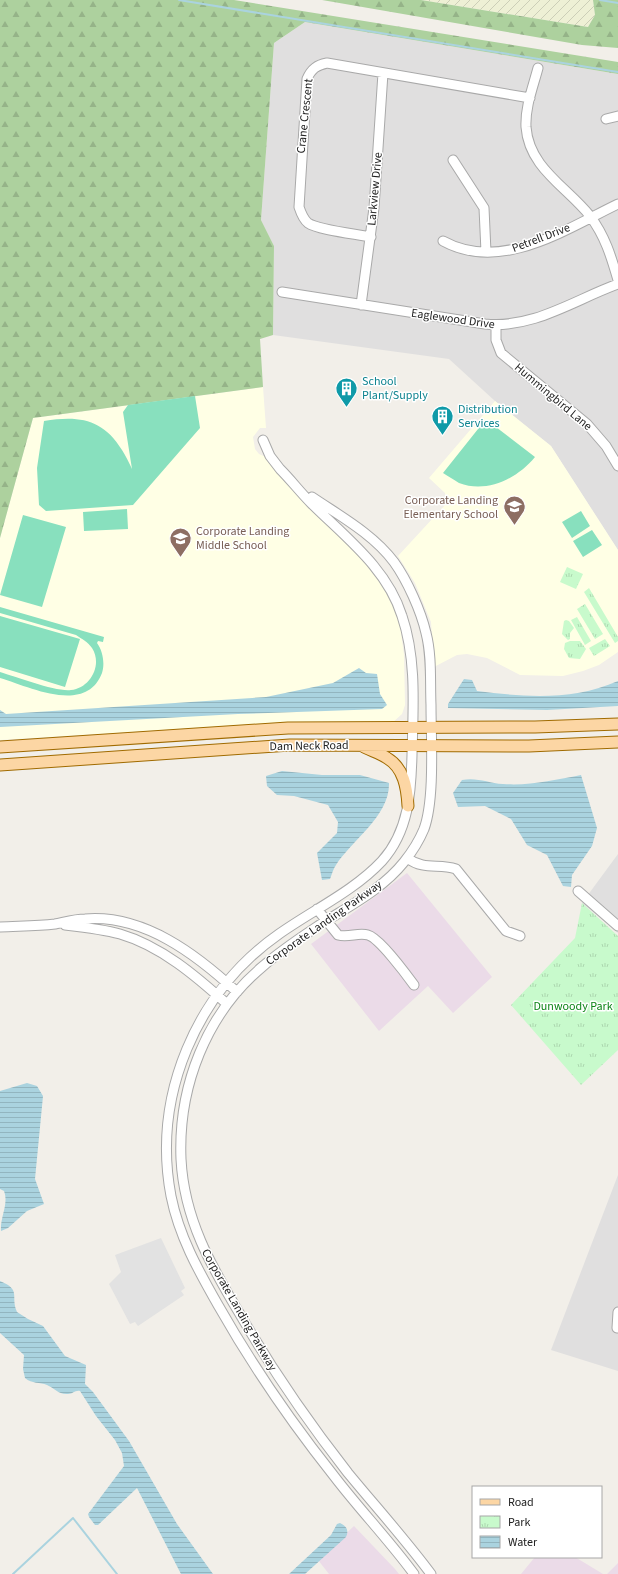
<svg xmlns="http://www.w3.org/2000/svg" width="618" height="1574" font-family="'Source Sans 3',sans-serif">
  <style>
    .residential { fill: #e0dfdf }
    .industrial { fill: #ebdbe8 }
    .education { fill: #ffffe5 }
    .farmland { fill: url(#farmland-furrows) }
    .forest { fill: url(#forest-firs) }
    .park { fill: url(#park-tufts) }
    .pitch { fill: #88e0be }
    .parking { fill: #e2e2e2 }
    .water { fill: url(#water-rules) }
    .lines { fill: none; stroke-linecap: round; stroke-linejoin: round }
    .stream { stroke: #aad3df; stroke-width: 2 }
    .minor-casing { stroke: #a9a9a9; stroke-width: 11 }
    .major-casing { stroke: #a06b00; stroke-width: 13 }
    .minor { stroke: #fff; stroke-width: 9 }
    .major { stroke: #fcd6a4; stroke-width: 11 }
    .labels { text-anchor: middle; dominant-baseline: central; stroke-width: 3; stroke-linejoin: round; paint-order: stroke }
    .street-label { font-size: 12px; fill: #222; stroke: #fff }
    .culture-label { font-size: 12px; fill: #0d838f; stroke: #fff; text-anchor: start }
    .education-label { font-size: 12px; fill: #785e54; stroke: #fff; text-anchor: end }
    .park-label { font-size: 12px; fill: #0c8416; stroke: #fff }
  </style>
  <defs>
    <pattern id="farmland-furrows" width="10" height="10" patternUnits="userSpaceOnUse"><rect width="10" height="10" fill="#eef0d5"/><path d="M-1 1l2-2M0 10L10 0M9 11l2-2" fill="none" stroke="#ccceb7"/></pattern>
    <pattern id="forest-firs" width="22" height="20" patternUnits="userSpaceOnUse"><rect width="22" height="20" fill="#add19e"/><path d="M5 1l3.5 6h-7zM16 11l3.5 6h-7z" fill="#95b388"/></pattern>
    <pattern id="park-tufts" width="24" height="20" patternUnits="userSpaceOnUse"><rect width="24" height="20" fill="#c8facc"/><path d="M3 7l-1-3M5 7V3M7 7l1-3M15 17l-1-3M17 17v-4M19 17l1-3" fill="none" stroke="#acd6af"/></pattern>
    <pattern id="water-rules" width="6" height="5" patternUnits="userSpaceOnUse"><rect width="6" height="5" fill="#aad3df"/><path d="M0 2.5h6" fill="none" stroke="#92b5bf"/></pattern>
  </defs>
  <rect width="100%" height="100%" fill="#f2efe9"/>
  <path class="residential" d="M305,22l313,52v476l-67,-104 -56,-45 -46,-42 -176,-24 1,-89 -13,-26 13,-177z
    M618,854v79l-36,-30z
    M618,1175v196l-67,-21z"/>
  <path class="industrial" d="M407,873l85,104 -39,36 -25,-27 -49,45 -68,-87z
    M354,1526l41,43 4,5h-70l-11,-14z
    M535,1557h40l28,17h-82z
    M618,1563v11h-11z"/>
  <path class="education" d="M263,387l3,41h-6l-7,9 2,12 4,5 9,4 88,92 33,43 11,32 4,30 1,50 -3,9 -10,9 -93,-1 -299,18v-202l33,-120z
    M495,401l56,45 67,104v102l-19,13 -16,6 -20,5 -43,-1 -33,-17 -20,-4 -10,1 -23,12 -3,-45 -16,-39 -17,-27 48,-52 -1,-11 -16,-15z"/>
  <path class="farmland" d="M421,0h172l2,15 -7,12z"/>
  <path class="forest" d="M0,0h234l384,62v12l-313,-52 -31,21 -13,177 13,26 -1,89 -13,4 3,48 -230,31 -33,120z
    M322,0h99l167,27 7,-12 -2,-15h25v48l-36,-3z"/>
  <path class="park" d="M567,567l16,7 -7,15 -16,-7z
    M589,588l29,49v4l-3,2 -31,-51z
    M585,604l18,30 -8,5 -18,-30z
    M577,617l14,24 -6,4 -14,-25z
    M566,620l3,1 5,7 -4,5v6l-2,1 -6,-6 2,-13z
    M605,639l5,7 -16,10 -5,-8z
    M570,641h10l6,8 -6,10 -11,-1 -5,-9 1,-6z
    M582,903l36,33v114l-37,35 -70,-80 64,-67z"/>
  <path class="pitch" d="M195,396l5,32 -67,77 -87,6 -7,-6 -2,-37 7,-47c35,-6 59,-2 78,29 4,6 7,13 10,19l-9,-57 5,-7z
    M482,424h10l43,33c-17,21 -48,37 -76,26 -5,-3 -11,-7 -16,-10z
    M127,509l1,20 -44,2 -1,-19z
    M581,511l9,15 -18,12 -10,-16z
    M23,515l43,12 -24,80 -42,-12z
    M592,530l10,15 -19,12 -10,-16z
    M0,607l104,30 -1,5 -5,-1 -1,2c6,8 8,21 5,30 -16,42 -72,14 -102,5v-6c17,5 56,20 71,18 19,-2 32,-25 21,-42 -4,-6 -10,-9 -16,-13l-76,-22z
    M0,616l80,23 -15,48 -65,-20z"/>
  <path class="parking" d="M161,1238l24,50 -4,3 3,4 -46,31 -3,-4 -5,2 -21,-40 12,-12 -6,-17z"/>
  <path class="water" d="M359,668l7,5 11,1 3,20 7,11 -5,4 -144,5 -238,13v-17l6,4 260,-17 67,-14z
    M464,679l8,1 5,11c47,6 96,10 141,-10v25l-71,4 -99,-2v-4z
    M282,771l40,4h38l29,8c1,33 -37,57 -53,82 -3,4 -4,9 -6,14l-8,1 -5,-27 20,-20 1,-11 -10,-17 -34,-9 -17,-1 -10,-9 -1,-10z
    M581,775l16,53 -5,18 -20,29 -1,12 -8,-1 -16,-31 -20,-10 -16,-26 -26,-13 -27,1 -5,-14 9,-13c15,-3 26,3 41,4 26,2 52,-4 78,-9z
    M27,1083l10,3 6,10 -8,83 9,25 -17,7 -19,17 -7,3c-1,-14 8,-27 3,-40l-4,-2v-98z
    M0,1281c22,9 10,15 17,31l11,7 15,7 22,30 21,9 -1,19 8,8 36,49 48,83 36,50h-32l-44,-86 -39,37h-3l-6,-8 -1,-3 36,-48 -2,-13 -7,-13 -19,-24 -16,-25c-5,-1 -7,3 -12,3 -9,1 -14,-6 -21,-9 -7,-3 -15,-1 -22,-7l-2,-9 1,-14 -24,-22z
    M340,1523c7,3 9,8 6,14l-41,37h-16l42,-39 6,-11z"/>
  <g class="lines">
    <path class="stream" d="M179,0l439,72
      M600,0l18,3
      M13,1574l60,-56 44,56"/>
    <defs>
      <path id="minor" d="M538,68c-5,19 -13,39 -12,59 3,41 41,60 64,89 15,20 21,40 28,64
        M606,119l12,-3
        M453,160l31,48 2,44
        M371,237c-14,-3 -53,-7 -63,-14 -5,-4 -7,-10 -9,-16l8,-128c4,-10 10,-14 20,-16l203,35
        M443,241c58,32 123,-12 175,-37
        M282,292l203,32c48,5 89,-24 133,-40
        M361,305l13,-97 9,-135
        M496,325v15l5,13 86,71 19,22 12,20
        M263,440l7,16 10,13c11,11 20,23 31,34 34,34 76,65 91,113 15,44 11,93 10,139 -1,37 -3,76 -30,106 -28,30 -69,49 -103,73 -83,58 -127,162 -108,262 8,40 27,74 47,109 34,60 73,117 116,171 26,34 55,64 80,98
        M312,497c28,19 61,37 82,65 13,18 27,49 32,71 6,23 4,48 5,72 0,33 4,94 -7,124 -5,12 -12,23 -20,33 -23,29 -59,46 -89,66 -18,12 -37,25 -53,39 -56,47 -84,120 -81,192 3,60 30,107 60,157 32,55 68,107 107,157 28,34 57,66 83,101
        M407,858c18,13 31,5 49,11l50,62 14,5
        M578,891l40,35
        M317,909l21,26c11,3 20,-3 30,0 11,3 38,39 46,50
        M65,925c18,2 37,4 55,9 41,12 76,42 107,70
        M0,927c18,-1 37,-1 55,-3 10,-2 20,-5 30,-5 59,-5 112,36 152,73
        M617,1328l1,-16"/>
      <path id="major" d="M0,747l288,-19 247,-1 83,-3
        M364,747c8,4 16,6 23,11 17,10 20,30 21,48
        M0,765l290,-20 239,1 89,-4"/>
    </defs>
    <use href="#minor" class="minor-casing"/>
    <use href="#major" class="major-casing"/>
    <use href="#minor" class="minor"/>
    <use href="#major" class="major"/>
  </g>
  <defs>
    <symbol id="building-pin" viewBox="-11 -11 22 30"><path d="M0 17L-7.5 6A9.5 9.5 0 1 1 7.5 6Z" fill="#0f9aa8" stroke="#fff"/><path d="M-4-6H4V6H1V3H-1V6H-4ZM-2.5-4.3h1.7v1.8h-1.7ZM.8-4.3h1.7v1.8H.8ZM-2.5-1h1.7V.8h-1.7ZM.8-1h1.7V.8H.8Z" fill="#fff"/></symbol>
    <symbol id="school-pin" viewBox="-11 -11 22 30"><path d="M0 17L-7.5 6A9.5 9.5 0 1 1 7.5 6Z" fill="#8d6e63" stroke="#fff"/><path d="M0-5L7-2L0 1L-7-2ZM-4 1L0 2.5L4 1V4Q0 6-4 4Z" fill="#fff"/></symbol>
  </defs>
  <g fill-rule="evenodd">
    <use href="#building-pin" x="334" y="376" width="25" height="34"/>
    <use href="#building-pin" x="430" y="404" width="25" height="34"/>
    <use href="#school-pin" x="502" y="494" width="25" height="34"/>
    <use href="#school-pin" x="168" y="526" width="25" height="34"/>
  </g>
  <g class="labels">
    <g class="street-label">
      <text transform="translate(305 116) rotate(-84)">Crane Crescent</text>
      <text transform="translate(375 189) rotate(-85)">Larkview Drive</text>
      <text transform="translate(541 238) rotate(-21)">Petrell Drive</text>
      <text transform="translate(453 319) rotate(8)">Eaglewood Drive</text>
      <text transform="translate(553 397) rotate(40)">Hummingbird Lane</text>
      <text transform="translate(309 746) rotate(-1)">Dam Neck Road</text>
      <text transform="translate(324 923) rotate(-35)">Corporate Landing Parkway</text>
      <text transform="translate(239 1310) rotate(60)">Corporate Landing Parkway</text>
    </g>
    <g class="culture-label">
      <text x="362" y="381">School<tspan x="362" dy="14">Plant/Supply</tspan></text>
      <text x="458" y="409">Distribution<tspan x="458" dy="14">Services</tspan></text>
    </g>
    <g class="education-label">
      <text x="498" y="500">Corporate Landing<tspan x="498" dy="14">Elementary School</tspan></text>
      <text x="196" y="531" text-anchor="start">Corporate Landing<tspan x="196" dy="14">Middle School</tspan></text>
    </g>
    <g class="park-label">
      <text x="573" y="1006">Dunwoody Park</text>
    </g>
  </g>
  <rect x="472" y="1486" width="130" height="72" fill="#ffffff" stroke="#a7a7a7"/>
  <rect x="480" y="1499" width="20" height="6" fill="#fcd6a4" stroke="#a7a7a7"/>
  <text x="508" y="1506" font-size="12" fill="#222222">Road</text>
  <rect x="480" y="1516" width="20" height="12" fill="url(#park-tufts)" stroke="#a7a7a7"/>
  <text x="508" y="1526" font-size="12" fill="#222222">Park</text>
  <rect x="480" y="1536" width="20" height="12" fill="url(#water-rules)" stroke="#a7a7a7"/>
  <text x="508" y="1546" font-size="12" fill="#222222">Water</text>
</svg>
